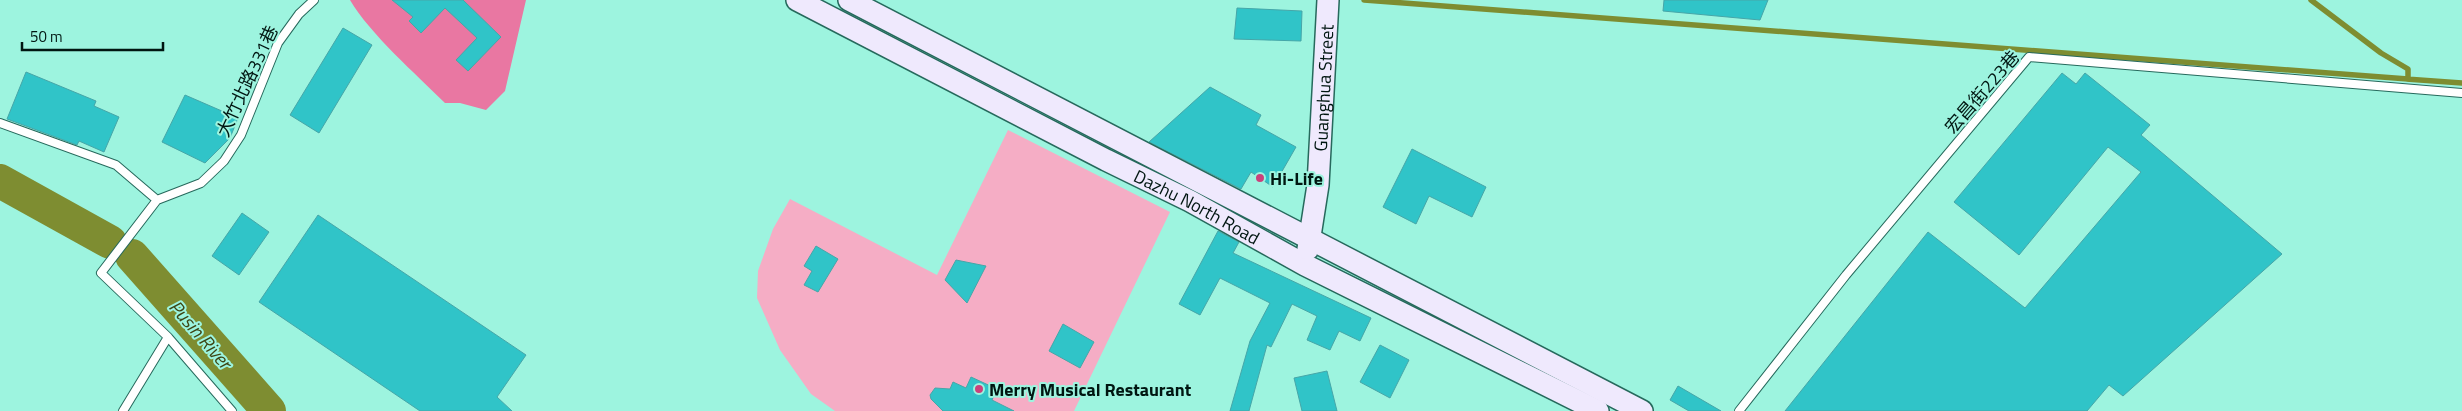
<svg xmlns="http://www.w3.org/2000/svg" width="2462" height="411" font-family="'Titillium Web','Noto Sans TC',sans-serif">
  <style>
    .green { fill: #f5adc5 }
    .forest { fill: #e977a2 }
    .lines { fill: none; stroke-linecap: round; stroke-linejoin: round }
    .stream { stroke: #7e8d31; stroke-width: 5.5 }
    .river { stroke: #7e8d31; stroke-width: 34 }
    .building { fill: #30c4c8; stroke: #46a6a8 }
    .lane-casing { stroke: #26695c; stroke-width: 10 }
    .secondary-casing { stroke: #26695c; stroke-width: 24 }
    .lane { stroke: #fff; stroke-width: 8 }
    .secondary { stroke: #efe9fd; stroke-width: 21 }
    .poi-dot { fill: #ca417c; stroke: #9df4df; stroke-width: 2 }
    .labels { text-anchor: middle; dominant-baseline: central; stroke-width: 4; stroke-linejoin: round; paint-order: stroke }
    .street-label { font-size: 18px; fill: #001611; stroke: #9df4df }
    .poi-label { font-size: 18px; font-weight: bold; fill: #001611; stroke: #9df4df; text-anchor: start }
    .water-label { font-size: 19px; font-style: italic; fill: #3d4514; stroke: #9df4df }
  </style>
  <rect width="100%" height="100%" fill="#9df4df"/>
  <path class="green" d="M1008,130l162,82 -96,199h-239l-24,-17 -31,-44 -23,-52 1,-27 15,-42 17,-30 147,76z"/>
  <path class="forest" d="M350,0h176l-21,91 -19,19 -26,-7h-15c-29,-29 -75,-69 -95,-103z"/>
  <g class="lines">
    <path class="stream" d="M1364,0l1044,79v-10l-27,-16 -70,-53
      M2406,79l56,4"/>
    <path class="river" d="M0,181l110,61
      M132,256l137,155"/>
  </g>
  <path class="building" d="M392,0h71l38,37 -33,34 -12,-11 21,-22 -32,-30 -24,25 -12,-12 4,-4z
    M1664,0h104l-8,20 -97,-9z
    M1237,8l65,3 -1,30 -67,-2z
    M343,28l29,17 -53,88 -29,-18z
    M26,72l70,29 -2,5 25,11 -15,35 -25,-11 -2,4 -70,-26z
    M2062,73l14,11 9,-11 65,52 -9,10 141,119 -159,142 -14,-11 -22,26h-302l143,-179 97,76 116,-136 -33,-25 -89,108 -65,-53z
    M1210,87l51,28 -5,10 40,22 -23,40 -22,-15 -10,17 -92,-47z
    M185,95l53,23 -8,20 -25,25 -43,-21z
    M1412,149l74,38 -14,30 -43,-21 -13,28 -33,-17z
    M242,213l27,19 -30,43 -27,-19z
    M318,215l208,140 -29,42 15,14h-92l-161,-109z
    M1218,231l21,11 -6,11 138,65 -11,23 -21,-10 -9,19 -23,-10 10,-24 -25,-12 -21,43 -4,-2 -18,66h-19l20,-70 20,-38 -50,-25 -20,37 -21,-11z
    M816,246l22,13 -20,33 -14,-7 8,-14 -8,-5z
    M956,260l30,6 -19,37 -22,-23z
    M1063,324l31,18 -14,26 -31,-17z
    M1380,345l29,15 -19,38 -30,-16z
    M1327,371l10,40h-35l-8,-33z
    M971,377l26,12 -5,11 22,11h-71l-12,-12 -1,-4 5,-7 15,1 3,-7 13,6z
    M1678,386l43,25h-32l-19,-11z"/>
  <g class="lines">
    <defs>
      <path id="lane" d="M0,123l116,42 41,35
        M123,411l45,-74
        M232,411l-64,-74 -67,-64 56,-73 44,-17 23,-22 17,-26 37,-92 21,-29 15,-14
        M1739,411l107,-136 183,-218 433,36"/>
      <g id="secondary">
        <path id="s1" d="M797,0l309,160 84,41 115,64 293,146"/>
        <path d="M849,0l793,411"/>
        <path id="s2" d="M1308,249l10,-64 10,-185"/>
      </g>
    </defs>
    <use href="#lane" class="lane-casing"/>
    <use href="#secondary" class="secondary-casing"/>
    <use href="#lane" class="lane"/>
    <use href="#secondary" class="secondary"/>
  </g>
  <g class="poi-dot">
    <circle cx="1260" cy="178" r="5"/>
    <circle cx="979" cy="389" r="5"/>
  </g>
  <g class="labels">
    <g class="street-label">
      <text transform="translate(247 81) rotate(-65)">大竹北路331巷</text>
      <text stroke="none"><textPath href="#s2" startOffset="162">Guanghua Street</textPath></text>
      <text transform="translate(1982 92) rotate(-49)">宏昌街223巷</text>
      <text stroke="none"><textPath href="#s1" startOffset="450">Dazhu North Road</textPath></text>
    </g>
    <g class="poi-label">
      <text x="1270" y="178">Hi-Life</text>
      <text x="989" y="389">Merry Musical Restaurant</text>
    </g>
    <g class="water-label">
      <text transform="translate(201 334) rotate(49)">Pusin River</text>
    </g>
  </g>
  <path d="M22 42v8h141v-8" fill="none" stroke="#001611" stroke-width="2.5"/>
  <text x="30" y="42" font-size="15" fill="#001611" stroke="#9df4df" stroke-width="4" paint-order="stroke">50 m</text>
</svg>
